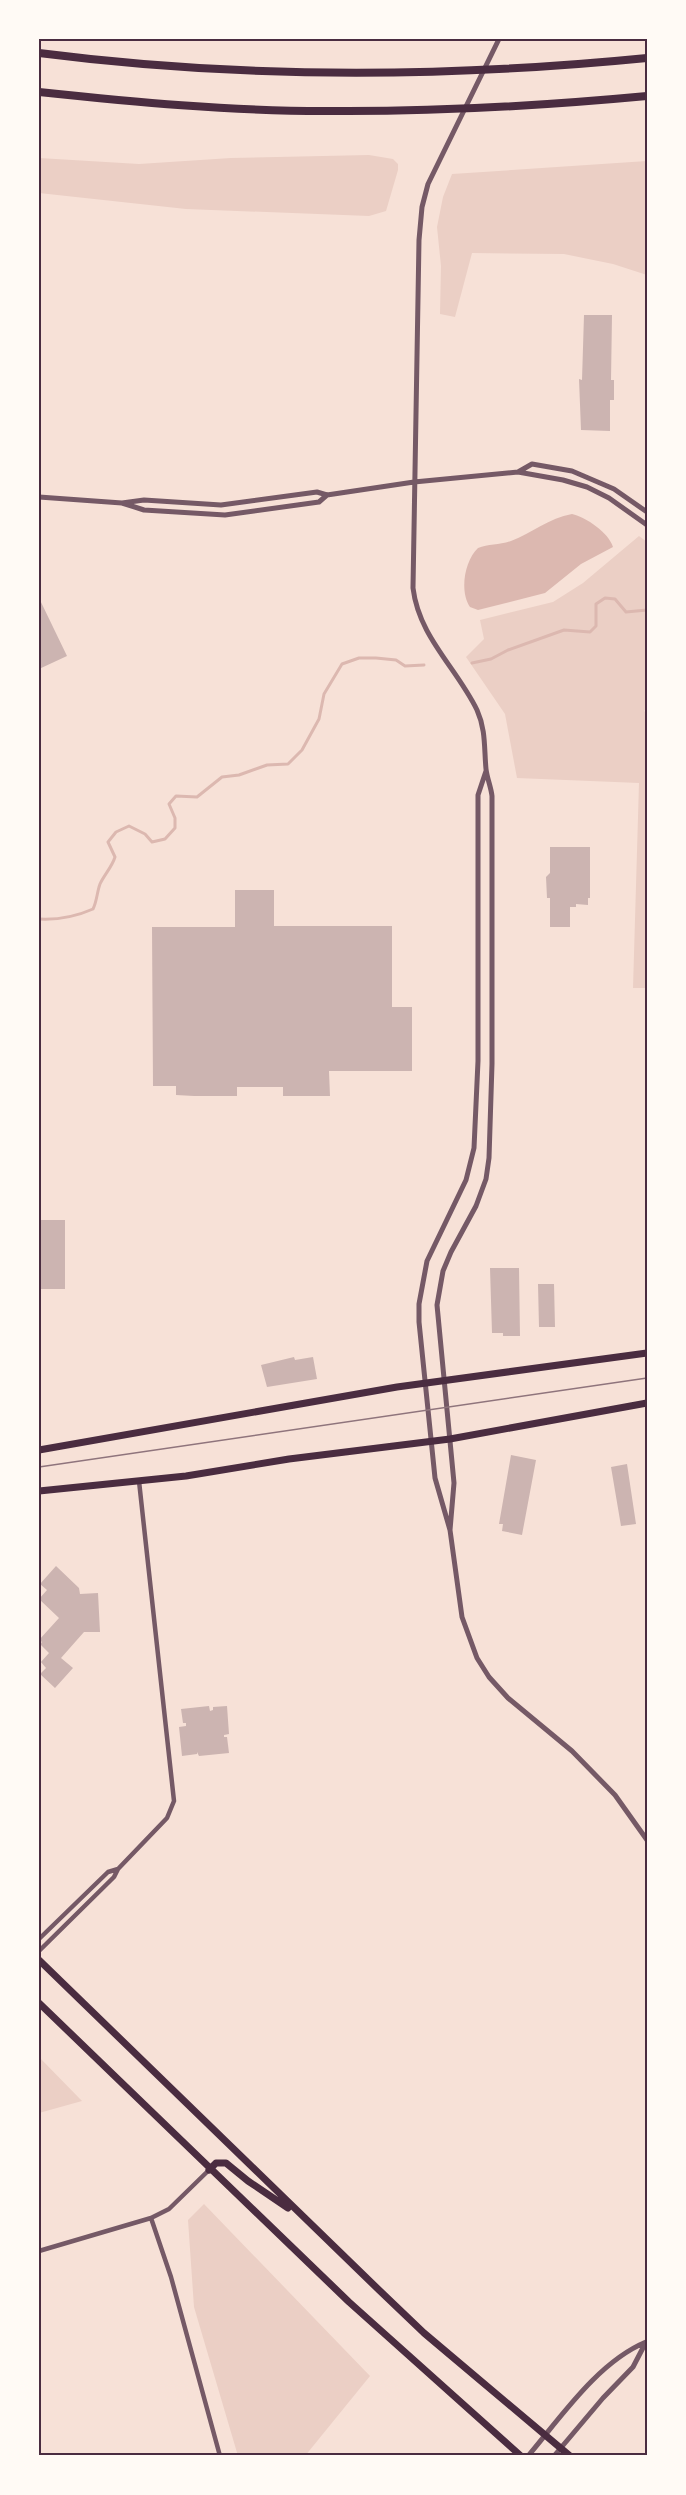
<svg xmlns="http://www.w3.org/2000/svg" width="686" height="2495" font-family="'Sofia Sans Condensed',sans-serif">
  <style>
    .green { fill: #ebcfc5 }
    .water { fill: #dcb8b0 }
    .lines { fill: none; stroke-linecap: round; stroke-linejoin: round }
    .stream { stroke: #dcb8b0; stroke-width: 3 }
    .building { fill: #ccb4b1 }
    .minor { stroke: #755966; stroke-width: 4.5 }
    .tertiary { stroke: #755966; stroke-width: 5 }
    .primary { stroke: #4a2c40; stroke-width: 7 }
    .motorway { stroke: #4a2c40; stroke-width: 8 }
    .tram { stroke: #8f747c; stroke-width: 1.5 }
    .neatline { fill: none; stroke: #4a2c40; stroke-width: 2 }
  </style>
  <rect width="100%" height="100%" fill="#f7e1d7"/>
  <path class="green" d="M369,155l24,4 5,5v6l-12,41 -17,5 -183,-7 -147,-16v-35l100,6 92,-6z
    M647,161v114l-34,-11 -49,-10 -92,-1 -17,64 -15,-3 1,-48 -4,-39 6,-30 9,-23z
    M639,536l8,6v165l-3,4 3,2v275h-14l6,-205 -122,-5 -12,-64 -39,-57 18,-18 -4,-19 73,-18 30,-19z
    M39,2057l43,44 -43,12z
    M204,2204l166,172 -65,80h-67l-44,-149 -6,-87z"/>
  <path class="water" d="M572,514c14,3 37,19 41,33l-32,17 -36,29 -67,17 -8,-3c-11,-16 -5,-47 8,-59 10,-4 22,-3 33,-7 21,-8 38,-23 61,-27z"/>
  <g class="lines">
    <path class="stream" d="M472,663l19,-4 17,-9 56,-20 26,2 6,-6v-22l9,-6 10,1 11,13 21,-2
      M39,919c20,1 36,-2 54,-10 4,-8 4,-17 7,-25 4,-9 12,-17 15,-27l-7,-15 8,-10 13,-6 16,8 7,8 13,-3 10,-11v-10l-6,-14 7,-8 21,1 25,-20 17,-2 28,-10 21,-1 14,-14 17,-31 5,-25 18,-30 17,-6h17l20,2 9,6 19,-1"/>
  </g>
  <path class="building" d="M584,315h28l-1,65h3v20h-4v31l-29,-1 -2,-51 3,1z
    M39,598l28,58 -28,13z
    M550,847h40v51h-2v7l-12,-1v3h-6v20h-20v-29h-3l-1,-21 4,-4z
    M235,890h39v36h118v81h20v64h-83l1,25h-47v-9h-46v9h-43l-18,-1v-9h-23l-1,-159h83z
    M39,1220h26v69h-26z
    M490,1268h29l1,68h-17v-3h-11z
    M538,1284h16l1,43h-16z
    M294,1357l1,3 18,-3 4,22 -50,8 -6,-22z
    M511,1455l25,5 -14,75 -20,-4 1,-7h-4z
    M627,1464l9,60 -15,2 -10,-59z
    M56,1566l23,22 1,6 18,-1 2,39h-16l-23,26 12,10 -18,20 -15,-14 6,-6 -5,-6 8,-9 -9,-9 2,-2 -3,-2 20,-22 -20,-19 8,-9 -7,-6z
    M209,1706l1,5 3,-1v-3l14,-1 2,28 -5,1v2h3l2,16 -30,3 -2,-4v2l-15,2 -3,-29 7,-1v-3h-3l-2,-14z"/>
  <g class="lines">
    <path class="minor" d="M118,1869l49,-51 7,-17 -35,-320
      M39,1939l69,-67 10,-3 -4,8 -75,74
      M151,2218l20,59 49,179
      M39,2251l112,-33 18,-9 40,-39"/>
    <path class="tertiary" d="M518,472l14,-8 40,7 42,18 33,23
      M39,497l83,6 22,-3 77,5 96,-13 10,3 87,-13 104,-10 45,8 24,7 22,11 38,27
      M122,503l22,7 81,5 94,-13 8,-7
      M486,771l-8,24v266l-4,87 -8,32 -39,81 -8,43v18l16,156 15,52 12,87 15,41 12,19 19,21 64,53 43,44 32,45
      M450,1530l4,-47 -17,-178 6,-34 8,-19 25,-46 10,-27 3,-21 3,-94v-268c-1,-9 -5,-18 -6,-27 -2,-21 0,-39 -9,-59 -21,-43 -58,-73 -64,-122l6,-348 3,-33 6,-23 71,-145
      M528,2456c33,-39 70,-94 118,-114l-13,25 -30,31 -49,58"/>
    <path class="primary" d="M39,1450l358,-63 250,-34
      M39,1491l147,-15 103,-17 161,-20 197,-36
      M39,1960l340,330 45,43 146,123
      M39,2003l310,299 172,154
      M209,2170l7,-7h10l22,18 40,27"/>
    <path class="motorway" d="M39,53c202,26 405,25 608,5
      M39,92c95,10 190,19 286,19 107,1 215,-5 322,-15"/>
    <path class="tram" d="M39,1467l608,-89"/>
  </g>
  <rect width="686" height="2495" fill="none" stroke="#fffaf5" stroke-width="81"/>
  <rect x="40" y="40" width="606" height="2414" class="neatline"/>
</svg>
